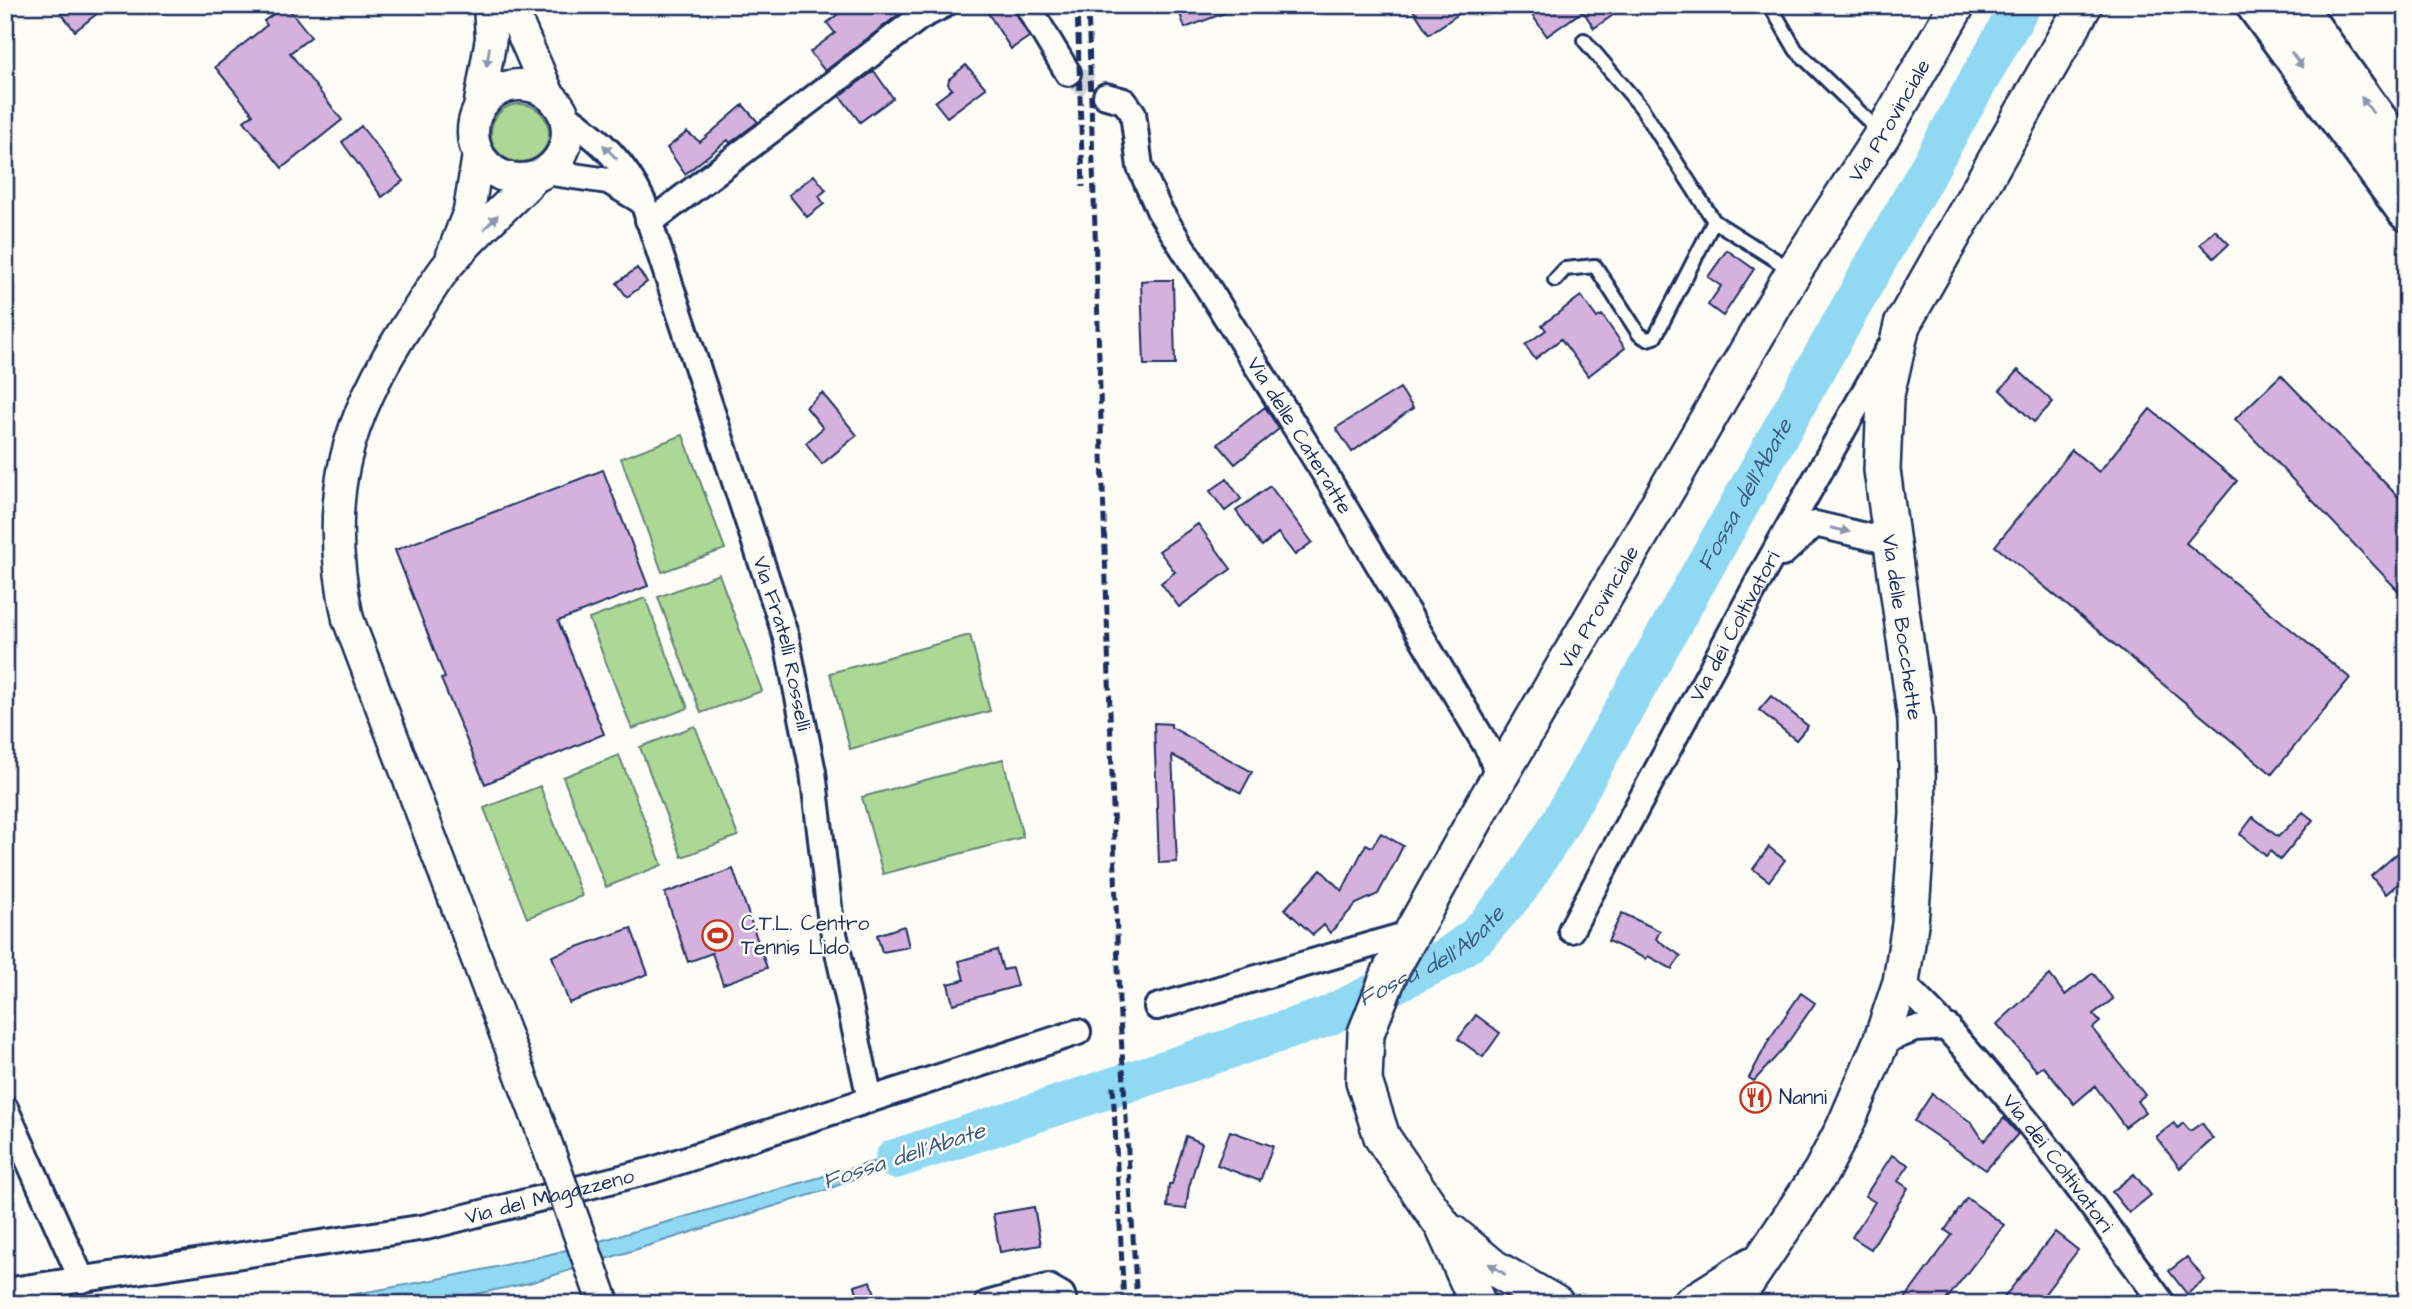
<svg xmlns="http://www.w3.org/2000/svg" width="2412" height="1309" font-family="'Architects Daughter',sans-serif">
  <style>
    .green { fill: #acd794; stroke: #648379; stroke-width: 2 }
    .water { fill: #91d9f3; stroke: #6295b7; stroke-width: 2 }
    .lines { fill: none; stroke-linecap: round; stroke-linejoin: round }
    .river { stroke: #91d9f3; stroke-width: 40 }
    .building { fill: #d4b2dd; stroke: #1b2f5e; stroke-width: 2 }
    .minor-tunnel { stroke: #d0d3d8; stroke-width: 24; stroke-dasharray: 24 12; stroke-linecap: butt }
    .service-casing { stroke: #1b2f5e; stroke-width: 18 }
    .minor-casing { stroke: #1b2f5e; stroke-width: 30 }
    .tertiary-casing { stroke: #1b2f5e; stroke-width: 35 }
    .secondary-casing { stroke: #1b2f5e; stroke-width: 40 }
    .motorway-casing { stroke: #1b2f5e; stroke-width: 44 }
    .service { stroke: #fdfcf7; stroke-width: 12 }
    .minor { stroke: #fdfcf7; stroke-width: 24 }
    .tertiary { stroke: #fdfcf7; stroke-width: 30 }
    .secondary { stroke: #fdfcf7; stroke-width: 35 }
    .motorway { stroke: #fdfcf7; stroke-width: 38 }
    .rail { stroke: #1b2f5e; stroke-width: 5; stroke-dasharray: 10 5; stroke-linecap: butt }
    .tertiary-bridge-casing { stroke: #1b2f5e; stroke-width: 35; stroke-linecap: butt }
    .tertiary-bridge { stroke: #fdfcf7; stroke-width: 30 }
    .oneway { fill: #8c96aa }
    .labels { text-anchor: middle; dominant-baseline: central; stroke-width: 5; stroke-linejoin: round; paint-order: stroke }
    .street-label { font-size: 21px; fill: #1b2f5e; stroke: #fdfcf7 }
    .poi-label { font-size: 21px; fill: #1b2f5e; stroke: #fdfcf7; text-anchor: start }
    .water-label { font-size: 23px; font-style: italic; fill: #385a83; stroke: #fdfcf7 }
  </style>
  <rect width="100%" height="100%" fill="#fdfcf7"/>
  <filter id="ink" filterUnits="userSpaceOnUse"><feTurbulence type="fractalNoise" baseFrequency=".0143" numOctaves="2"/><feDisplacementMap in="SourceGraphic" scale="14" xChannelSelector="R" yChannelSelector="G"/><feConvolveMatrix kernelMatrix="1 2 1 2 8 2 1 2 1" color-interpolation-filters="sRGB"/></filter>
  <g filter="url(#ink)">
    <path class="green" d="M491 133a29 29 0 1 1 58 0a29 29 0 1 1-58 0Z
      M683,435l42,114 -63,23 -41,-114z
      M719,574l43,117 -61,22 -43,-116z
      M645,598l43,110 -56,21 -43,-110z
      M970,635l20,76 -140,38 -20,-76z
      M695,726l43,110 -56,21 -42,-110z
      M619,755l43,110 -56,22 -43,-110z
      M1003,759l20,78 -140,37 -21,-77z
      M540,786l42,110 -55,22 -43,-110z"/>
    <path class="water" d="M946,1142l-120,48 -297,93 -101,21h-136c85,-13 171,-28 255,-49 134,-34 265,-78 399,-113z"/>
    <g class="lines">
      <path class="river" id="s1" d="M895,1159l431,-142 122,-60 29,-21 41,-47 37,-57 466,-827"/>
    </g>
    <path class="building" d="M55,5h53l-33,26z
      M286,5l25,32 -21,16 52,67 -60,48 -38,-47 9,-7 -38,-47 52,-42 -3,-4z
      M849,5h62l-86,66 -15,-19 25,-19 -8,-10z
      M1001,5h11l17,32 -18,12 -23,-36z
      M1194,5h46v2l-55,21 -6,-17z
      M1410,5h62l-43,29z
      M1525,5h103l-34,23 -11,-17 -36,25z
      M966,65l20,23 -39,29 -12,-15 17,-13 -4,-5 1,-5z
      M874,71l19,27 -33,24 -20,-26z
      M743,105l15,17 -28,21 -2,-3 -43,34 -18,-26 20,-16 13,10z
      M361,126l42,55 -21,16 -40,-55z
      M814,175l12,15 -7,6 5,8 -17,13 -18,-22z
      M2215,230l14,14 -15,14 -14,-14z
      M1727,250l27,19 -31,47 -15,-11 13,-19 -13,-9z
      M637,268l10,14 -20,15 -10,-14z
      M1152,280h21l2,85h-31l-3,-84z
      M1581,296l16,22 5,-3 23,33 -37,28 -27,-37 -26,20 -10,-14 21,-15 -4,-5z
      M2018,370l35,32 -19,20 -34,-32z
      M2281,375l126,131v94l-172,-181z
      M1400,388l13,20 -61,44 -16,-24z
      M822,393l35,42 -35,29 -16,-21 17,-15 -17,-21z
      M1265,407l14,22 -44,35 -17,-20z
      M2150,409l87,72 -51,62 164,135 -78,96 -277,-228 77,-96 27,22z
      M603,470l45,116 -90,35 46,113 -119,50 -44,-105 4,-1 -50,-128z
      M1227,479l14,20 -16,12 -15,-20z
      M1270,486l42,56 -17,13 -17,-22 -16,13 -26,-35z
      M1198,524l33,45 -52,38 -18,-24 14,-11 -16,-21z
      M1771,696l37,30 -12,14 -37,-30z
      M1154,723l17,1v3l81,45 -11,21 -69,-38 5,107 -18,1z
      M2303,812l10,8 -33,40 -10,-9 -4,5 -26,-22 13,-17 25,20z
      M1381,833l22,13 -10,20 -15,28 -22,10 -26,29 -6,-8 -11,10 -28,-26 36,-39 21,21 24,-47 6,3z
      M2407,845v31l-21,18 -15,-18z
      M1769,847l16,13 -16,21 -16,-12z
      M733,869l34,99 -44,16 -11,-31 -24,9 -23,-69z
      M1622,913l38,18 -4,8 25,17 -9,13 -24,-13 -2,3 -38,-18z
      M904,926l5,21 -27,5 -5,-17z
      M631,928l17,46 -79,29 -17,-47z
      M997,950l6,20 9,-2 5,18 -64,18 -5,-20 16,-4 -5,-19z
      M2093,973l20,26 -20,15 7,8 -7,6 2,4 50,63 -8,6 8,11 -20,15 -30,-41 -21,18 -31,-38 -6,5 -40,-47 53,-49 15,20z
      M1801,993l14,10 -31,45 -30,33 -5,-3 21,-40z
      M1476,1015l24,18 -17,24 -25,-18z
      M1932,1094l40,29 12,18 20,-23 14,16 -32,36 -72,-49z
      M2174,1123l4,5 5,-5 7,8 12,-8 11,16 -33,29 -24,-31z
      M1230,1131l43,15 -13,35 -43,-16z
      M1186,1136l16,7 -13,44 -3,22 -19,-2 2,-23h3z
      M1892,1155l17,10 -11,16 10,7 -37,61 -19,-12 23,-35 -10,-6z
      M2134,1174l17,21 -22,18 -17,-21z
      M1967,1198l37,27 -61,79h-42l51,-69 -7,-5z
      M1034,1207l7,38 -41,7 -7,-38z
      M2055,1232l23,18 -41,54h-38z
      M2187,1257l18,23 -18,14 -18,-23z
      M871,1281l7,23h-18l-5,-18z"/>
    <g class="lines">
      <path class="minor-tunnel" d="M1068,73l38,23"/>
      <defs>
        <path id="service" d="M1770,5l26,45 84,82
          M1584,40l57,67 73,114 79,50
          M1555,280l10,-11 30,-3 44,68 8,5 8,-2 59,-116"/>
        <g id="minor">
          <path d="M1027,5l41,68"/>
          <path id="s2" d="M1106,96l18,5 9,12 7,54 19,43 167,266 164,276 9,29"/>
          <path id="s3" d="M564,114c35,25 61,48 79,88l143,435 27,135 17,143 40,184"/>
          <path d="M546,172l62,9 35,21"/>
          <path d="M648,220l13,-6 259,-197 24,-12"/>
          <path d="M1782,554l33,-30 76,18"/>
          <path id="s4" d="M1571,930l194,-361 123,-219"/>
          <path id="s5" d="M1901,982c100,95 181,210 262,322"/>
          <path d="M1157,1007l255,-74"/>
          <path d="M1881,1042l34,-13 33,-2"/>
          <path d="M5,1108l77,172"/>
          <path id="s6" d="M5,1291l421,-64 227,-57 425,-138"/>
          <path d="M987,1304l61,-17 14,8 3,9"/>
        </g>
        <path id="tertiary" d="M510,5l39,90
          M473 132a47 47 0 1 1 94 0a47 47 0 1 1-94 0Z
          M479,108l12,-70 -2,-33
          M534,178c-28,29 -60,56 -86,87 -13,16 -24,36 -36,53 -67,100 -90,181 -64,301l194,512
          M452,255l17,-44 9,-56"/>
        <g id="secondary">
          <path d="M1452,1233l42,35 62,36"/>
          <path id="s7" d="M1478,1304l-35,-78 -61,-89 -18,-56 2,-48 25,-63 94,-168 309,-531 88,-136 75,-130"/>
          <path d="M1690,1304l62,-39"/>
          <path d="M1732,1304l89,-132 24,-46 36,-84 20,-60 9,-58 8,-110 -2,-94 -34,-250 3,-71 17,-74 182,-320"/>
        </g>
        <path id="motorway" d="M2256,5l151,206
          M2295,5l112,156"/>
      </defs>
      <use href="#service" class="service-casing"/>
      <use href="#minor" class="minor-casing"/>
      <use href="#tertiary" class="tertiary-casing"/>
      <use href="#secondary" class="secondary-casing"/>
      <use href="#motorway" class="motorway-casing"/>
      <use href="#service" class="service"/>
      <use href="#minor" class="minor"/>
      <use href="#tertiary" class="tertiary"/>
      <use href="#secondary" class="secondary"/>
      <use href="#motorway" class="motorway"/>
      <path class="rail" d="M1077,5l6,182
        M1088,5l31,995 18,304
        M1113,1086l11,218"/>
      <defs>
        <path id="tertiary-bridge" d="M542,1131l62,173"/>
      </defs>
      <use href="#tertiary-bridge" class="tertiary-bridge-casing"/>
      <use href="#tertiary-bridge" class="tertiary-bridge"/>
    </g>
    <defs><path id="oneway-solid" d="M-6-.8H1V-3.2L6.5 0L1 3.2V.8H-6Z" transform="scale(1.75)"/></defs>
    <g class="oneway">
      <use href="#oneway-solid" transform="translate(488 57) rotate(99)"/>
      <use href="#oneway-solid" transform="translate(2297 60) rotate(54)"/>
      <use href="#oneway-solid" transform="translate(2367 105) rotate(-126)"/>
      <use href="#oneway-solid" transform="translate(610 152) rotate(-134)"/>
      <use href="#oneway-solid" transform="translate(491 222) rotate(-45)"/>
      <use href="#oneway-solid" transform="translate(1840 530) rotate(13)"/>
      <use href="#oneway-solid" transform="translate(1497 1269) rotate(-147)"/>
    </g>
  </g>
  <defs>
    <symbol id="stadium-ring" viewBox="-11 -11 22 22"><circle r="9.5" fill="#fdfcf7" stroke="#c8321e" stroke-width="1.5"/><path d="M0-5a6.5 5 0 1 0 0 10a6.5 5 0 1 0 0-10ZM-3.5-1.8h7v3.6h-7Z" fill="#c8321e"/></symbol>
    <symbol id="restaurant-ring" viewBox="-11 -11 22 22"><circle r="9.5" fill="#fdfcf7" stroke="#c8321e" stroke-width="1.5"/><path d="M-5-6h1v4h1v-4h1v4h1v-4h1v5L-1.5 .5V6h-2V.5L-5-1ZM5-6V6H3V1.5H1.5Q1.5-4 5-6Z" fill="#c8321e"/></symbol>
  </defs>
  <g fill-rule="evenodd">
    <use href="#stadium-ring" x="700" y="918" width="35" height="35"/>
    <use href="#restaurant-ring" x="1738" y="1080" width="35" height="35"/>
  </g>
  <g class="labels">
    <g class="street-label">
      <text stroke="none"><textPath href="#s7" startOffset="1353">Via Provinciale</textPath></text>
      <text stroke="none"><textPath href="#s2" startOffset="401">Via delle Cateratte</textPath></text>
      <text stroke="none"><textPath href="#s7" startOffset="786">Via Provinciale</textPath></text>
      <text stroke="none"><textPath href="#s4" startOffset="345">Via dei Coltivatori</textPath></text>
      <text transform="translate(1902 627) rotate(82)">Via delle Bocchette</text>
      <text stroke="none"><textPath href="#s3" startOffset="583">Via Fratelli Rosselli</textPath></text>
      <text stroke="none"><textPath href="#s5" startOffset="240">Via dei Coltivatori</textPath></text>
      <text stroke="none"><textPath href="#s6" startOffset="553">Via del Magazzeno</textPath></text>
    </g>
    <g class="poi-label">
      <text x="741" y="923">C.T.L. Centro<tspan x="741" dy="24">Tennis Lido</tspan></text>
      <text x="1779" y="1097">Nanni</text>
    </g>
    <g class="water-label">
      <text stroke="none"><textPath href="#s1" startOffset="1143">Fossa dell'Abate</textPath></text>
      <text stroke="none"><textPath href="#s1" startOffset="576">Fossa dell'Abate</textPath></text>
      <text transform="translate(904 1156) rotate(-18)">Fossa dell'Abate</text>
    </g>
  </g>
  <rect width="2412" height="1309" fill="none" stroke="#fdfcf7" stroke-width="28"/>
  <rect x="14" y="14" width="2384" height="1281" fill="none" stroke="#1b2f5e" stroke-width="2.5" filter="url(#ink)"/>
</svg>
